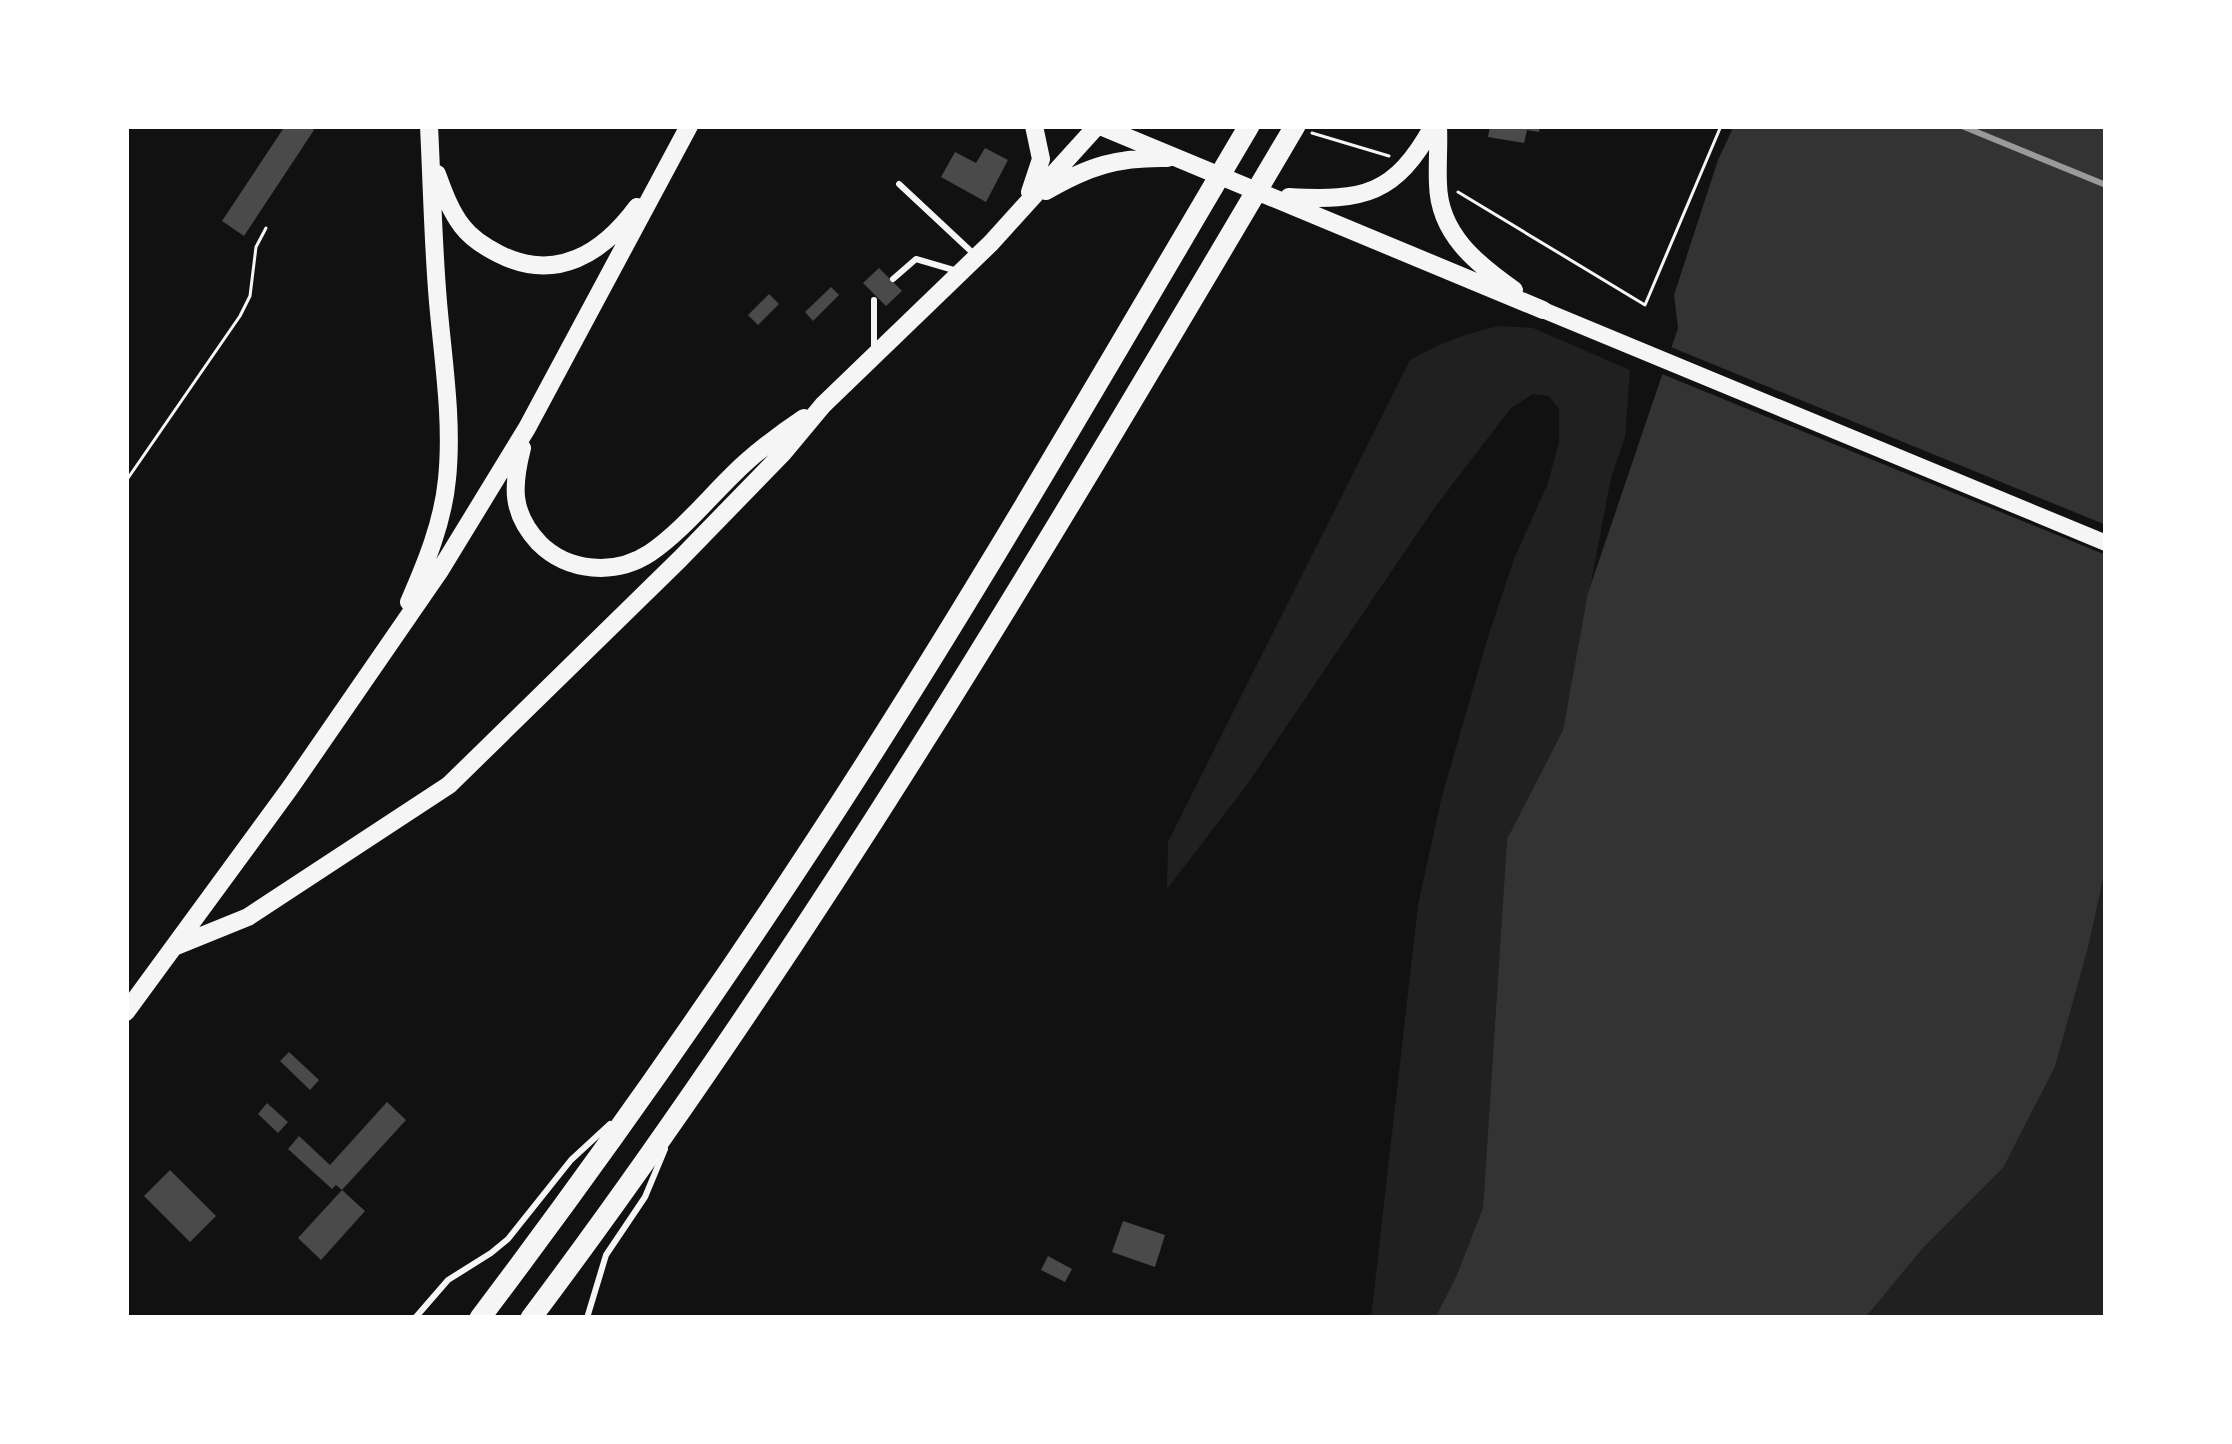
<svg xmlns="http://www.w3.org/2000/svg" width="2232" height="1444" font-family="Literata,serif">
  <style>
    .green { fill: #202020 }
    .water { fill: #333 }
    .pier { fill: #111 }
    .building { fill: #4a4a4a }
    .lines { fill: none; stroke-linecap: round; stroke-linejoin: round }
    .path { stroke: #f5f5f5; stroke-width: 3 }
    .service { stroke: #f5f5f5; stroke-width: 6 }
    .secondary { stroke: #f5f5f5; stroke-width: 16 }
    .primary { stroke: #f5f5f5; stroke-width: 18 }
    .motorway { stroke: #f5f5f5; stroke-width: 21 }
    .rail { stroke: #9a9a9a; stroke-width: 6 }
  </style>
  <rect width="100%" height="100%" fill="#111"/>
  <path class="green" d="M1499,326l34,2 97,42 -5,67 -14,41 -48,252 -56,109 -24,369 -27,69 -21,41h-64l47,-413 23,-105 46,-160 27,-81 34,-76 11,-41v-33l-10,-13 -16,-2 -22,14 -76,99 -189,279 -79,103 1,-47 242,-482c28,-16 57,-27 89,-34z
    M2106,865v453h-241l58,-70 80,-80 52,-101 34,-123z"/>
  <path class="water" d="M1734,126h372v739l-17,79 -34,123 -52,101 -80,80 -58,70h-430l21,-41 27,-69 24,-369 56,-109 25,-137 90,-265 -4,-33 44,-135z"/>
  <path class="pier" d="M1666,345l440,180v30l-449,-183z"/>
  <path class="building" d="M285,126h24l5,4 -70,106 -22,-15z
    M1490,126h50l-1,6 -12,-2 -3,13 -36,-6z
    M985,148l23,12 -22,42 -45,-25 14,-25 21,11z
    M879,268l23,23 -16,15 -23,-23z
    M831,287l8,8 -26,26 -8,-9z
    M769,294l10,10 -21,21 -10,-10z
    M289,1052l30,28 -9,10 -30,-29z
    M387,1102l19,18 -64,70 -6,-5 -4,4 -44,-40 11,-13 31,29z
    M267,1103l21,19 -10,11 -20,-19z
    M170,1170l46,46 -26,26 -46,-46z
    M342,1190l23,21 -44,49 -23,-22z
    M1123,1221l42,14 -10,32 -43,-15z
    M1048,1256l24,13 -7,13 -24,-12z"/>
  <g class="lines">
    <path class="path" d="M1312,133l77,23
      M1458,192l187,113 76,-179
      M126,481l114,-165 10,-20 6,-49 10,-19"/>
    <path class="service" d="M899,184l76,71
      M893,279l23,-20 41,12
      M874,350v-50
      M415,1318l33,-38 43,-27 17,-14 63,-79 39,-36
      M587,1318l19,-63 39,-58 20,-48"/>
    <path class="secondary" d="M1543,310l563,233"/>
    <path class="primary" d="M1100,126l443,184
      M1438,126c1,19 -1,39 0,58 1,50 39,80 76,106
      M437,174c7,19 13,36 25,52 9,12 23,21 37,28 57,29 104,-1 138,-47
      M1046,191c43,-25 72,-34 121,-33
      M1030,192l11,-33 -7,-33
      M1289,197c75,4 106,-2 144,-71
      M522,448c-10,39 -11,65 17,95 29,29 76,33 111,10 34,-23 64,-62 95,-90 18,-16 38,-31 59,-45
      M409,602c17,-39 34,-80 38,-123 6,-58 -4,-119 -9,-177 -5,-58 -6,-117 -9,-176
      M174,947l74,-30 201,-132 231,-226 103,-106 40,-48 168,-162 106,-117
      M126,1012l164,-224 149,-216 88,-144 162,-302"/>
    <path class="motorway" d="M480,1318c117,-155 229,-314 335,-476 153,-233 292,-476 434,-716
      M531,1318c284,-378 524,-786 764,-1192"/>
    <path class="rail" d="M1962,126l144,59"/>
  </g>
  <rect width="2232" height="1444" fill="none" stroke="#ffffff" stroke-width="258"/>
</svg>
